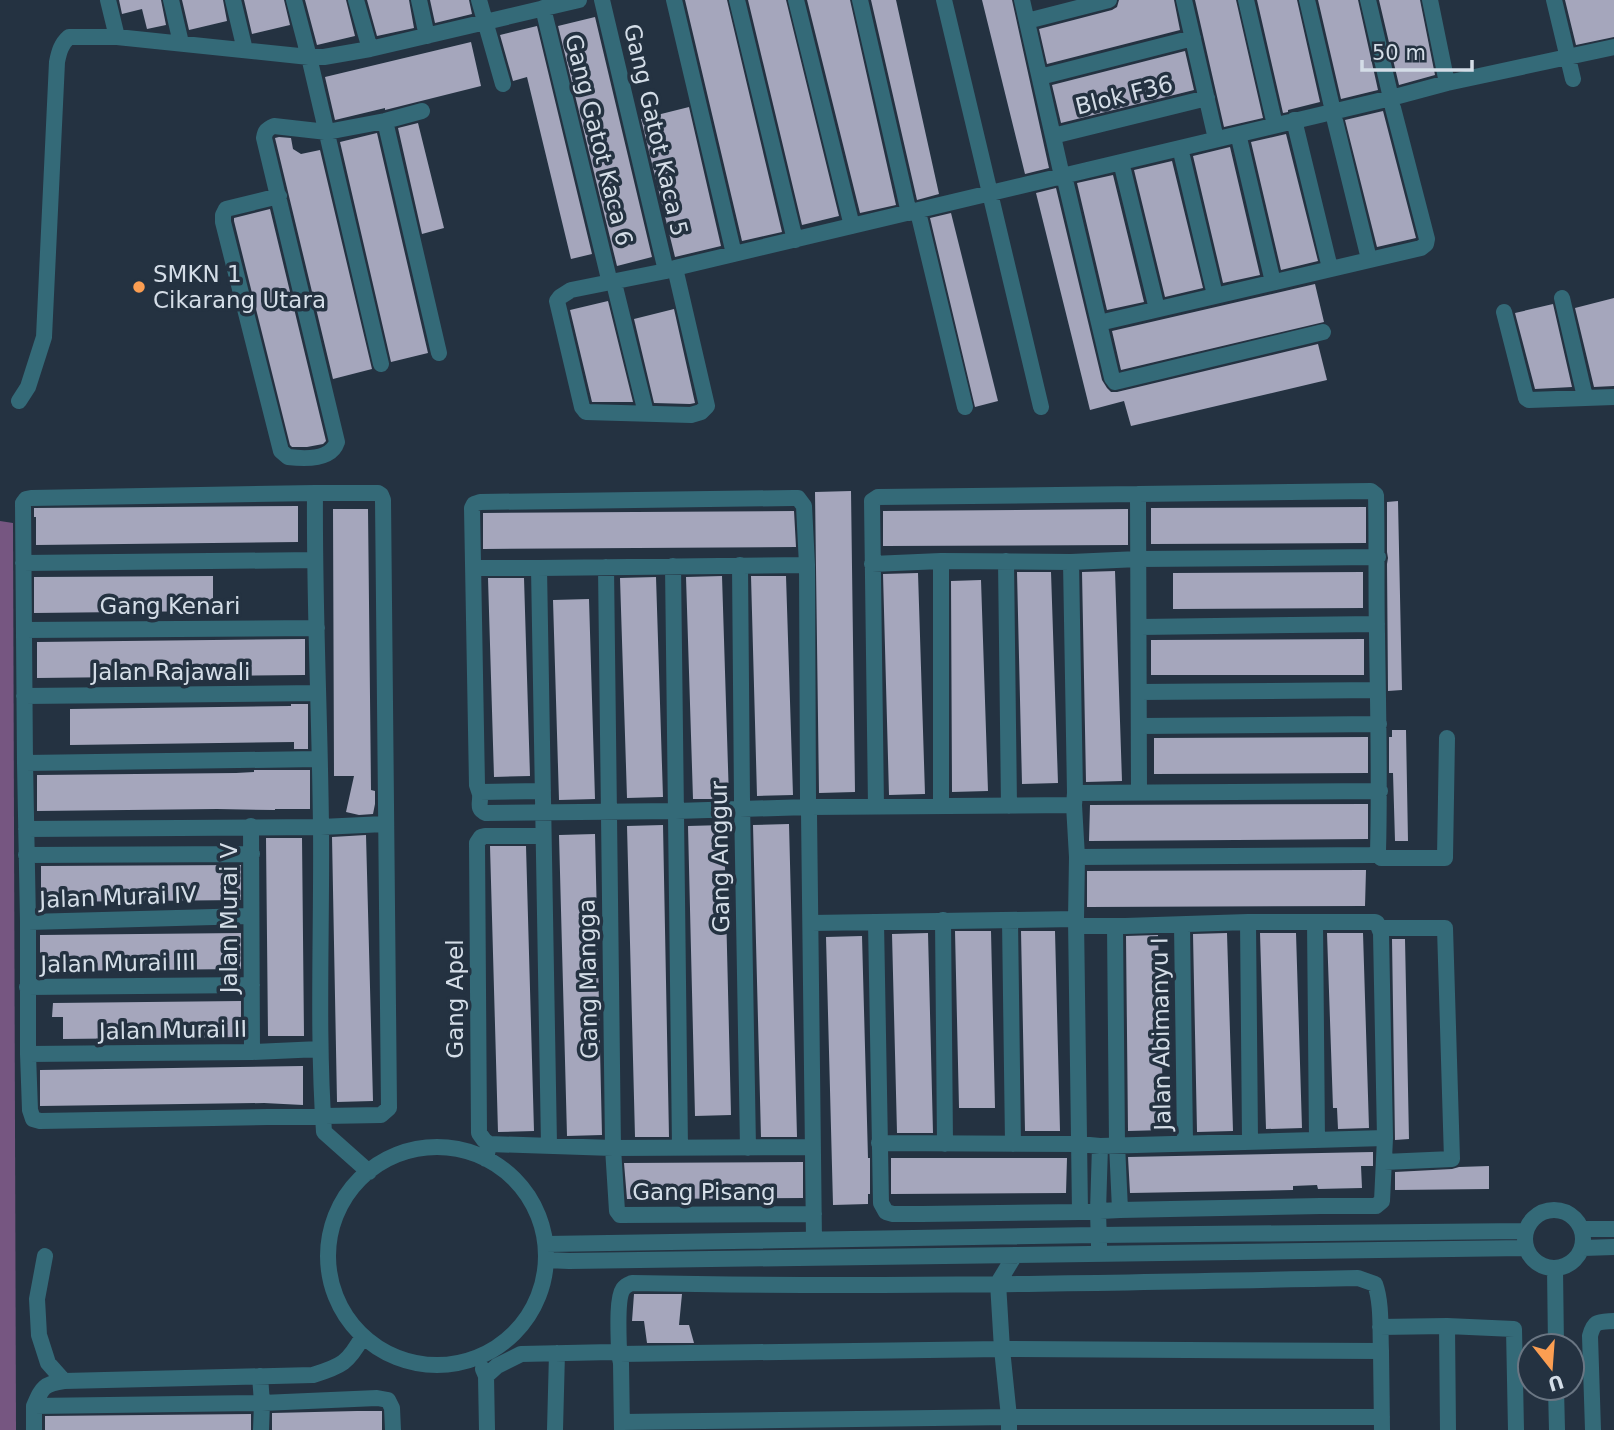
<svg xmlns="http://www.w3.org/2000/svg" width="1614" height="1430" font-family="'DejaVu Sans',sans-serif">
  <style>
    .forest { fill: #765681 }
    .building { fill: #a5a6bc }
    .lines { fill: none; stroke-linecap: round; stroke-linejoin: round }
    .minor { stroke: #346a78; stroke-width: 16 }
    .poi-dot { fill: #fb9e52; stroke: #243241; stroke-width: 2.5 }
    .labels { text-anchor: middle; dominant-baseline: central; stroke-width: 7; stroke-linejoin: round; paint-order: stroke }
    .street-label { font-size: 23px; fill: #d4dde7; stroke: #243241 }
    .poi-label { font-size: 23px; fill: #d4dde7; stroke: #243241; text-anchor: start }
  </style>
  <rect width="100%" height="100%" fill="#243241"/>
  <path class="forest" d="M0,521l13,2 3,907h-16z"/>
  <path class="building" d="M119,0h42l5,25 -19,4 -5,-20 -20,5z
    M182,0h41l4,21 -38,9z
    M244,0h40l6,25 -38,9z
    M305,0h41l9,36 -38,9z
    M367,0h42l5,28 -37,8z
    M430,0h39l3,14 -37,9z
    M685,0h42l55,232 -40,9z
    M748,0h38l53,216 -37,9z
    M807,0h43l46,205 -36,8z
    M871,0h25l43,194 -22,6z
    M982,0h30l37,168 -24,6z
    M1119,0h55l6,30 -133,34 -8,-35 73,-19 5,-3z
    M1195,0h41l27,118 -39,9z
    M1257,0h40l23,102 -32,8v2l-5,1z
    M1318,0h40l20,90 -37,9z
    M1379,0h41l15,75 -36,10z
    M1565,0h49v37l-38,8z
    M595,17l57,240 -35,9 -59,-240z
    M537,26l55,228 -21,5 -44,-182 -14,4 -13,-46z
    M471,42l10,44 -96,24v-2l-50,12 -10,-43z
    M1185,51l9,39 -133,33 -9,-38z
    M689,107l32,139 -46,11 -34,-138z
    M1383,111l33,127 -39,9 -32,-127z
    M418,123l26,105 -22,6 -24,-106z
    M377,133l51,220 -37,9 -51,-220z
    M1286,134l32,127 -37,9 -30,-128z
    M279,137l12,1 2,11 8,5 19,-4 52,219 -39,10 -58,-241z
    M1230,147l30,128 -37,8 -30,-127z
    M1172,161l31,127 -38,9 -31,-127z
    M1113,175l31,127 -37,8 -30,-127z
    M1056,188l46,192 5,8 4,4h6l201,-48 9,36 -196,46 -7,-25 -34,9 -54,-217z
    M270,209l56,232 -3,3 -16,3h-15l-2,-2 -56,-224v-3z
    M951,213l47,188 -23,6 -45,-189z
    M1315,284l9,38 -203,48 -9,-39z
    M1614,298v88l-20,1 -19,-79z
    M608,301l25,101h-41l-22,-92z
    M1553,304l19,83 -37,2 -20,-76z
    M674,309l21,94 -5,1 -36,-1 -20,-84z
    M851,491l4,301 -36,1 -4,-301z
    M1398,501l4,189 -14,1 -1,-127 1,-6 -1,-6v-50z
    M298,506v36l-262,3v-28h-2v-9z
    M1366,507v36l-215,1v-36z
    M333,509h35l3,281 4,1v13l-2,10 -14,1 -13,-3 8,-36h-20z
    M1128,509v36l-245,1v-35z
    M794,511l2,36 -313,2v-36z
    M1115,571l7,210 -36,1 -4,-210z
    M1017,572h34l7,211 -36,1z
    M1363,572v36l-190,1v-36z
    M918,573l7,221 -36,1 -6,-221z
    M213,576v35l-179,2v-36z
    M722,576l7,223h-36l-7,-222z
    M751,576h35l7,219 -36,1z
    M656,577l7,220 -36,1 -7,-220z
    M488,578h36l6,198 -36,1z
    M981,580l7,211 -36,1 -1,-211z
    M589,599l6,200 -36,1 -6,-200z
    M305,639v36l-268,3v-36z
    M1364,639v36h-213v-35z
    M291,704h17v45h-14v-7l-224,3v-36l221,-3z
    M1392,730h14l2,111h-13l-2,-68h-4v-36h3z
    M1368,737v36l-214,1v-36z
    M254,770h56v39h-35v1l-58,-1 -180,2v-36l199,-2 18,-1z
    M1368,804v35l-279,2 1,-36z
    M789,824l8,313h-36l-8,-312z
    M663,825l6,312h-34l-8,-311z
    M724,825l7,290 -36,1 -7,-290z
    M595,834l7,301 -35,1 -8,-301z
    M366,835l7,266 -36,1 -5,-265z
    M266,838h36l2,198h-36z
    M490,846h36l8,285 -36,1z
    M241,865v35l-200,2v-36z
    M1366,870l-1,36 -278,1v-36z
    M955,931h36l4,177h-36z
    M1021,931h34l5,200h-35z
    M241,933v36l-201,2v-36z
    M928,933l5,200h-36l-5,-199z
    M1227,933l6,198 -36,1 -4,-198z
    M1260,933h36l6,195 -36,1z
    M1327,933h36l6,195 -31,1 -1,-21h-4z
    M1158,935l6,195 -36,1 -2,-195z
    M862,936l6,222h2v36h-2v10l-35,1 -7,-268z
    M1392,939h13l4,200 -14,1z
    M241,1001v36l-178,2v-22h-11l1,-14z
    M303,1066v39l-39,-2 -224,3v-36z
    M1373,1152v14h-12l1,22 -44,1 -1,-4 -24,1v4l-163,3 -2,-36z
    M891,1158h176l-1,35 -175,1z
    M803,1162v36l-176,1 -3,-36z
    M1489,1166v23l-94,1v-18l57,-3 7,-2z
    M634,1294h48l-3,31h10l5,18h-47l-3,-22h-12z
    M357,1411h25v19h-110v-17z
    M251,1414v16h-206v-14z"/>
  <g class="lines">
    <path class="minor" d="M108,0l9,37 192,20h15l46,-8 209,-49
      M171,0l10,43
      M233,0l12,50
      M294,0l15,57 72,307
      M356,0l14,49
      M419,0l8,36
      M479,0l24,84
      M602,0l64,271
      M674,0l60,254
      M737,0l58,240
      M796,0l56,226
      M860,0l49,213
      M944,0l97,407
      M1022,0l40,176
      M1184,0l32,139
      M1246,0l29,125
      M1307,0l26,111
      M1368,0l23,98
      M1430,0l17,83
      M1554,0l19,79
      M543,8l67,275
      M1027,21l82,-21
      M1040,77l153,-39
      M1294,120l36,148
      M385,121l54,232
      M1335,121l34,138
      M1053,136l154,-38
      M1240,142l33,140
      M1182,156l33,139
      M1123,170l34,139
      M1066,184l46,194 3,4 208,-50
      M279,196l-53,13 -3,6v7l58,229 7,6c16,2 43,3 49,-15l-73,-304c1,-7 3,-9 10,-12l53,6 58,-11 37,-10
      M918,212l47,195
      M675,268l32,138 -6,6 -10,3 -105,-3 -4,-5 -25,-106 3,-4 11,-7 95,-19 9,-3 716,-170 56,-15 167,-36
      M614,283l32,130
      M1562,298l23,99
      M1504,312l22,86 3,2 85,-3
      M1099,323l322,-75 5,-4 1,-5 -34,-131
      M19,401l9,-14 16,-50 13,-275c2,-10 4,-18 12,-25h48
      M315,493h63l3,2 2,5 6,608 -8,7 -341,6 -7,-2 -3,-9 -2,-56v-132l-3,-159 -2,-260 3,-4 5,-1z
      M315,493c-1,112 5,224 6,336 1,101 -4,203 3,303l45,40
      M941,561v245
      M1006,561l3,245
      M1071,562l68,-3 239,-2
      M23,563l292,-3
      M872,564l69,-3 130,1 4,231 -1,12 3,52 -1,62 4,293
      M740,565l2,236 6,347
      M673,566l7,582
      M606,567l7,581 4,63 3,4 194,-1
      M474,568h65l268,-3
      M539,568l10,577
      M1140,627l237,-3
      M24,630l293,-2
      M1139,692l239,-2
      M24,696l294,-3
      M1140,726l239,-2
      M25,763l294,-4
      M480,792l63,-1
      M1139,792l-1,-298 233,-3 5,4c1,46 0,93 1,139 1,73 3,145 1,218
      M1075,793l305,-2
      M876,807l-4,-306 6,-4 260,-3
      M251,826l1,226
      M26,829l295,-2 64,-3
      M1378,852l3,6h64l2,-120
      M26,855l226,-1
      M1077,857l295,-2 6,-3
      M943,920l2,224
      M1010,920l3,224
      M28,922l223,-6
      M876,922l5,281 5,9 7,2h29l158,-2 40,-2 200,-4h56l6,-5 3,-63 -4,-205 -4,-10 -2,-1h-127l-123,4h-49
      M1248,922l2,219
      M1315,922l2,218
      M811,923l265,-4
      M1182,925l3,217
      M1115,926l2,218 3,66
      M1379,928h66l7,231 -68,3
      M27,987l225,-2
      M28,1054l224,-2 68,-3
      M879,1143l200,1 21,2 285,-8
      M489,1144l124,4 200,-1
      M328 1256a109 109 0 1 1 218 0a109 109 0 1 1-218 0Z
      M486,1159l3,-15 -5,-4 -5,-7 -2,-290 4,-6 4,-1h58
      M1525 1239a29 29 0 1 1 58 0a29 29 0 1 1-58 0Z
      M1583,1229h31
      M814,1240l-5,-427 -1,-13 -1,-235 -3,-59 -6,-8h-5l-313,4 -6,2 -2,4 5,277c1,3 2,6 3,9 1,9 -4,15 6,19l190,-2 133,-4 265,-2
      M546,1244l552,-9 427,-4
      M1099,1245l-1,-34 2,-65
      M1583,1248l31,-1
      M45,1256l-8,43 2,36 9,28 16,18
      M546,1260l23,1 956,-13
      M1555,1269l1,77
      M1447,1326l1,104
      M1380,1327l67,-1 67,3 2,101
      M1381,1351l-379,-2 -383,5c0,-14 -3,-55 4,-65 3,-4 4,-4 9,-6 242,5 484,0 726,-5l17,6c7,19 5,47 6,67l1,79
      M483,1369l3,7 1,54
      M260,1376l2,27 -1,27
      M486,1376l11,-10 24,-12 91,-2 7,2 2,9 1,67
      M1556,1388l1,42
      M34,1406c8,-18 9,-22 30,-25l249,-6c29,-9 35,-12 50,-39
      M622,1422l387,-5h373
      M34,1430v-24l228,-3 115,-5 11,2 4,8 1,22
      M555,1430l2,-77
      M1009,1430v-13l-7,-68 -4,-66 17,-28
      M1593,1430l-3,-94c4,-16 9,-14 24,-15"/>
  </g>
  <circle class="poi-dot" cx="139" cy="287" r="7"/>
  <g class="labels">
    <g class="street-label">
      <text transform="translate(1124 95) rotate(-14)">Blok F36</text>
      <text transform="translate(656 130) rotate(77)">Gang Gatot Kaca 5</text>
      <text transform="translate(599 140) rotate(76)">Gang Gatot Kaca 6</text>
      <text x="170" y="606">Gang Kenari</text>
      <text x="171" y="672">Jalan Rajawali</text>
      <text transform="translate(720 857) rotate(-91)">Gang Anggur</text>
      <text transform="translate(118 897) rotate(-2)">Jalan Murai IV</text>
      <text transform="translate(229 918) rotate(-90)">Jalan Murai V</text>
      <text transform="translate(118 963) rotate(-1)">Jalan Murai III</text>
      <text transform="translate(588 979) rotate(-91)">Gang Mangga</text>
      <text transform="translate(455 999) rotate(-90)">Gang Apel</text>
      <text transform="translate(173 1030) rotate(-1)">Jalan Murai II</text>
      <text transform="translate(1161 1034) rotate(-91)">Jalan Abimanyu I</text>
      <text x="704" y="1192">Gang Pisang</text>
    </g>
    <g class="poi-label">
      <text x="153" y="274">SMKN 1<tspan x="153" dy="26">Cikarang Utara</tspan></text>
    </g>
  </g>
  <g transform="translate(1551 1367) rotate(163)"><circle r="33" fill="#243241" stroke="#6a7683" stroke-width="2"/>
  <path d="M0-5L12 26L0 18L-12 26Z" fill="#fb9e52"/>
  <text y="-10" font-size="19" font-weight="bold" text-anchor="middle" fill="#d4dde7">U</text>
  </g>
  <path d="M1362 60v10h110v-10" fill="none" stroke="#d4dde7" stroke-width="3.5"/>
  <text x="1372" y="60" font-size="21" fill="#d4dde7" stroke="#243241" stroke-width="5" paint-order="stroke">50 m</text>
</svg>
